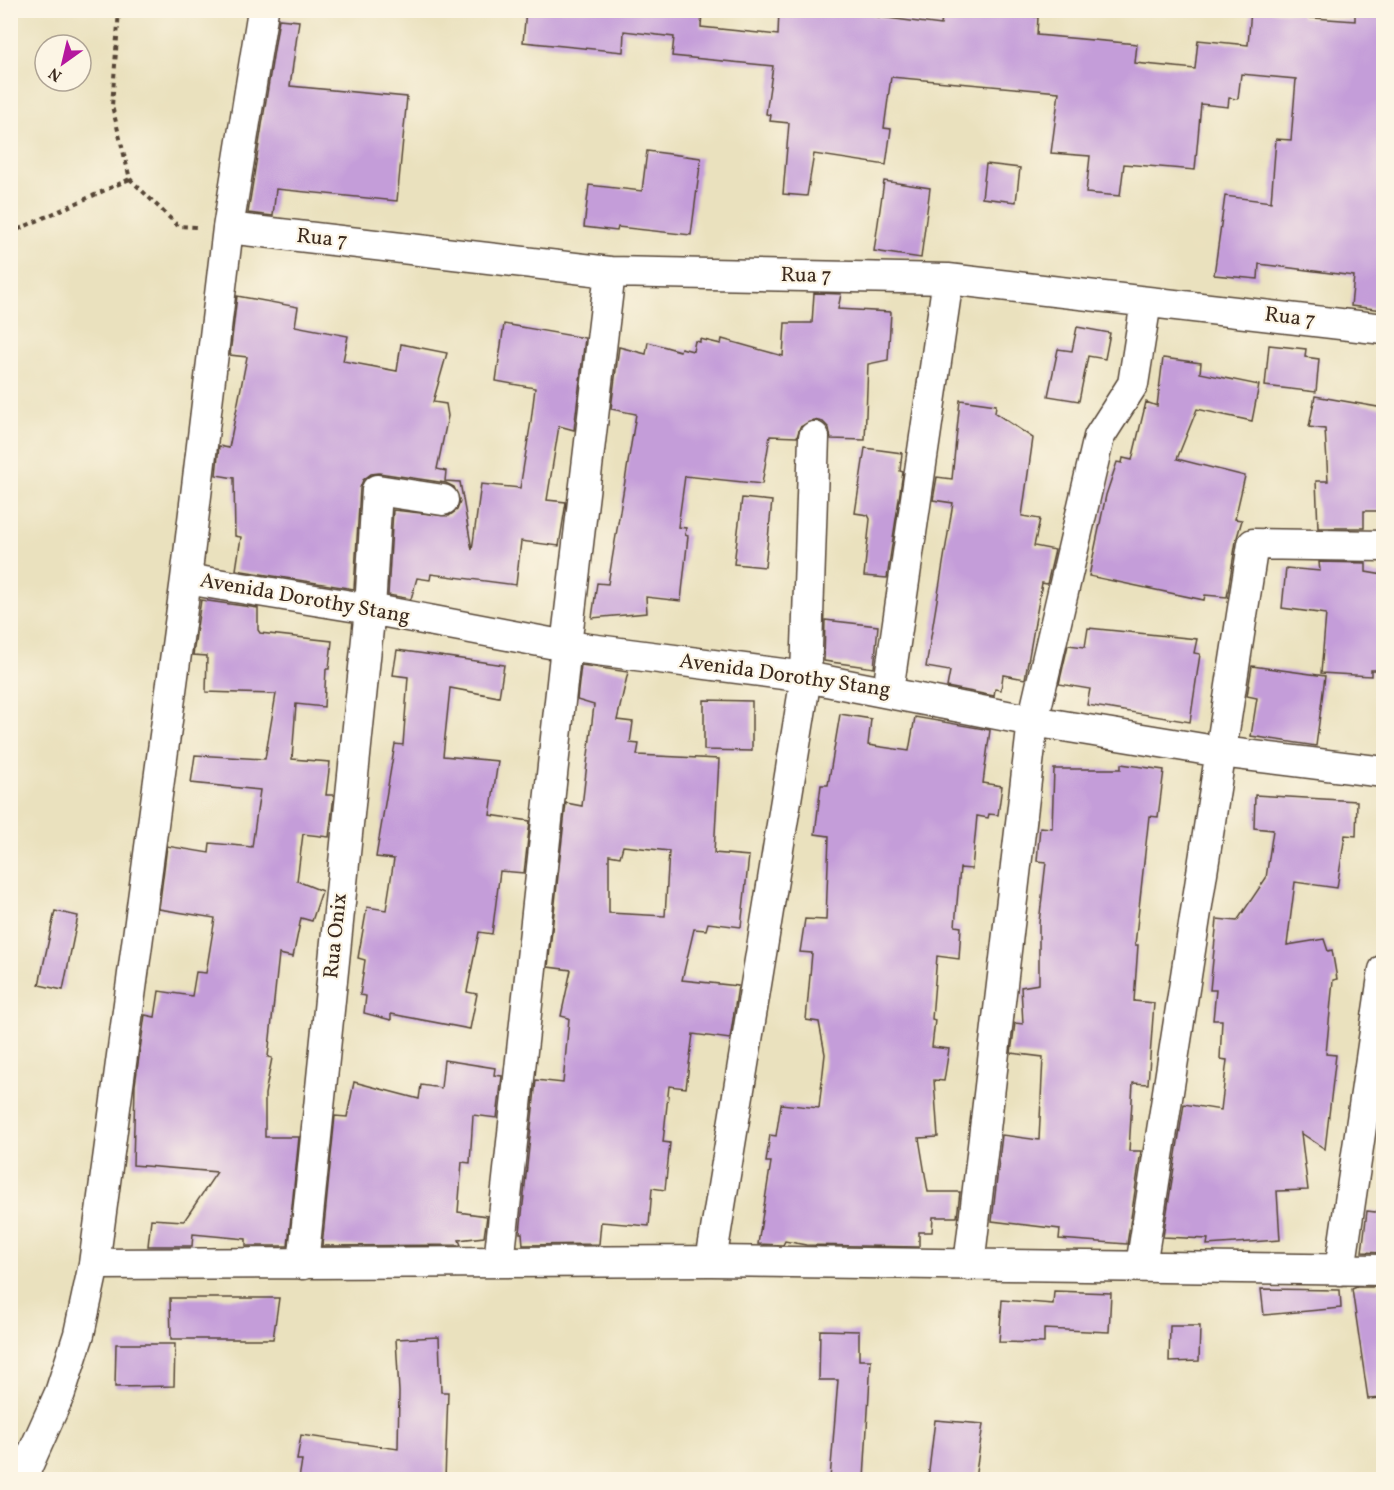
<svg xmlns="http://www.w3.org/2000/svg" width="1394" height="1490" font-family="Vollkorn,serif">
  <style>
    .building { fill: #c49dd9; fill-rule: evenodd }
    .lines { fill: none; stroke-linecap: round; stroke-linejoin: round }
    .street-casing { stroke: #554536; stroke-width: 33 }
    .path { stroke: #554536; stroke-width: 4; stroke-dasharray: 4.5 4.5; stroke-linecap: butt }
    .street { stroke: #fff; stroke-width: 30 }
    .labels { text-anchor: middle; dominant-baseline: central; stroke-width: 4.5; stroke-linejoin: round; paint-order: stroke }
    .street-label { font-size: 21px; fill: #3b2a1e; stroke: #fcf5e5 }
  </style>
  <rect width="100%" height="100%" fill="#fcf5e5"/>
  <filter id="ink" filterUnits="userSpaceOnUse"><feTurbulence type="fractalNoise" baseFrequency=".0167" numOctaves="2"/><feDisplacementMap in="SourceGraphic" scale="12" xChannelSelector="R" yChannelSelector="G"/><feConvolveMatrix kernelMatrix="1 2 1 2 8 2 1 2 1" color-interpolation-filters="sRGB"/></filter>
  <filter id="wash" filterUnits="userSpaceOnUse"><feTurbulence type="fractalNoise" baseFrequency=".008" numOctaves="4" result="noise"/><feDisplacementMap in="SourceGraphic" scale="24" xChannelSelector="R" yChannelSelector="G"/><feGaussianBlur stdDeviation="1.35" result="paint"/><feColorMatrix in="noise" values="0 0 0 0 0 0 0 0 0 0 0 0 0 0 0 0 0 1.4 0 .05"/><feComposite in="paint" operator="in"/></filter>
  <g filter="url(#wash)">
    <rect width="100%" height="100%" fill="#eae1be"/>
    <g id="blocks">
      <path class="building" d="M526,10h176l-1,17 77,8 1,-25h95l-1,6 68,9 2,-15h47l48,7 -1,18 100,9 -2,19 60,6 3,-29 50,5 3,-35 50,3v4l54,4v-11h28v300l-32,-4 3,-30 -95,-12 -1,15 -44,-4 11,-79 46,6 5,-63 15,1 5,-61 -55,-5 -3,25 -9,-1 -1,9 -27,-3 -6,66 -71,-6 -4,32 -34,-3 4,-37 -39,-3 8,-61 -168,-15 -7,51 7,1 -5,36 -72,-11 -7,42 -24,-2 6,-71 -19,-2 1,-6 -5,-1 7,-48 -101,-10 2,-19 -50,-6 -1,21 -100,-10z
        M279,19l20,2 -9,65 117,11 -10,104 -121,-12 -3,27 -25,-3z
        M647,151l54,7 -10,77 -73,-8 -1,4 -33,-4 5,-42 53,6z
        M986,164l34,4 -4,34 -34,-4z
        M884,181l46,7 -9,70 -47,-7z
        M814,293l27,1 -3,15 53,3 -3,48 -20,4 -3,76 -34,-1 -2,-11 -6,-6 -9,-2 -14,7 -3,10 -27,-1 -8,48 -77,-8 -7,51 8,1 -1,7 3,1 -7,65 -35,-4 1,16 -55,5 5,-35 11,1 28,-170 -25,-5 8,-62 27,7 2,-12 32,9 1,-3 12,3 2,-10 5,1v-3l21,5 1,-5 61,17 2,-33h27z
        M237,296l61,11 -3,19 53,10 -5,25 54,10 4,-27 46,9 -14,49 13,2 2,12 -11,53 9,2 -1,10 15,1 12,68 9,-66 39,4 11,-67 4,-33 -39,-7 8,-57 81,14 -11,92 -15,-4 -12,74 19,2 -7,44 -38,-5 -5,44 -85,-11 -1,6 -13,-2 -6,21 -23,-4 5,-85 56,6 8,-6 3,-8 -6,-15 -8,-4 -67,-10 -8,1 -8,6 -3,8 -6,101 -118,-19 5,-33 -6,-1 -1,-58 -18,-3 3,-29 10,2 18,-91 -17,-2z
        M1077,327l33,6 -5,26 -17,-3 -9,45 -31,-5 10,-47 14,2z
        M1269,345l37,4 -1,8 14,2 -3,33 -51,-6z
        M1163,358l38,5 -1,10 59,12 -7,36 -55,-12 -20,50 68,17 -10,43 7,1 -6,21 -9,56 -22,-2 -1,5 -115,-24 17,-81 11,-33 5,1 1,-5 9,2 14,-58 11,4z
        M1315,396l68,12v103h-19v17h-46l-2,-47h12l-3,-52 -16,-2z
        M960,400l36,5 -1,8 38,25 -11,78 18,3 -6,27 21,4 -8,34 -5,-1 -17,96 -22,-4 -2,15 -6,-1 -1,7 -47,-9 3,-16 -24,-4 27,-164 -20,-3 4,-23 15,2z
        M865,448l37,5 -2,18 3,1 -16,106 -23,-2 6,-57 -2,-4 -13,-2z
        M742,498l30,3 -7,66 -31,-3z
        M1319,562l47,1v9l17,3 -2,95h-10v6l-50,-3 5,-59 -44,-6 4,-40 34,3z
        M201,600l57,8v22l2,3 72,8 -3,28h-3l-2,38 -28,-3 -4,55 38,3 -4,33h8l-5,42 -26,-3 -6,47 25,10 -10,30 -11,-3 -8,39 -14,-3 -11,103 4,1 -7,36v43h34l-11,109h-42v-7l-53,-5 -1,12h-44l3,-27 33,2 33,-49 -84,-7 2,-80 10,-70 10,2 4,-26 33,5 4,-24 10,1 9,-55 -56,-9 8,-63 42,7 1,-10 42,4 8,-57 -69,-7 4,-28 70,4 11,-65 -70,-2 1,-36 -14,-1z
        M825,620l53,6 -4,42 -50,-7z
        M1088,628l109,11 -3,14 6,1 -10,68 -103,-17 3,-16 -31,-5 9,-39 17,2z
        M397,650l107,15 -5,32 -49,-9 -7,68 55,5 -8,54 40,6 -6,52 -24,-2 -8,63 -13,-2 -12,60 10,2 -7,35 -79,-15v6l-27,-7 2,-17 -6,-1 5,-35 -7,-2 9,-51 19,3 8,-51 -18,-2 19,-113 8,1 5,-68 -15,-2z
        M581,665l47,7 -11,48 16,2 -3,21 9,1 -2,11 82,4 -5,94 35,3 -8,71 -33,-4 -2,7 -12,-1 -12,51 56,6 -8,53 -37,-5 -7,54 -17,-2 -6,56 7,1 -5,47 -13,-2 -3,38 -48,-4 -2,22 -76,1 -1,-12h-2l16,-153 27,3 6,-65 -8,-2 10,-46 -23,-3 18,-164 16,3 12,-101 -17,-5zM623,846l46,5 -4,65 -56,-3v-58l11,2z
        M1252,666l73,10 -9,70 -65,-10 6,-38 -10,-2z
        M704,700l48,1v50l-48,-1z
        M840,714l31,5 -3,26 41,6 6,-34 75,13 -7,53 19,3 -4,29 -9,-1 -1,4 -11,-2 -5,53 -12,-1 -5,58 6,1 -2,32 -22,-3 -5,63 3,1 -3,27 17,2 -5,32 -10,-1 4,57 -19,1 9,54h32l-3,25h-24l-1,15h-13v15l-113,-2 -21,-4 -2,4 -25,-1 13,-82h-5l4,-27 6,1 5,-32 38,4 6,-54 -6,-32 -13,-2 6,-67 -12,-1 5,-33 21,1 3,-84 -14,-2 6,-49h7z
        M1121,764l43,6 -6,47 -9,-1 -14,129h3l-4,56 20,2 -6,81 -15,-1 -4,68h12l-14,93 -68,-5 1,-10 -68,-8 10,-86 37,5 4,-83 -32,-4 4,-30 8,1 -2,-37 18,-3v-61l7,-61 -9,-1 3,-34 12,1 2,-59h67z
        M1255,795l102,6 -1,35 -11,-1 -8,53 -42,-6 -8,63 37,-6 4,12 4,-1 5,29 -4,1 -7,74 10,1 -11,94 -24,-16 7,57 -31,1 3,49 -73,5 1,-6 -45,-2 21,-133 37,6 6,-50 -7,-1 2,-39h-9l3,-30h-6l7,-71 20,2 29,-43 7,-48 -19,-2z
        M55,911l23,5 -15,74 -24,-5z
        M444,1060l51,8 -1,7 8,1 -5,42 -24,-3 -3,48 -8,-1 -4,50 29,4 -3,21 -25,3 2,5 -139,1 13,-130 12,1 7,-35 65,17 2,-14 20,3z
        M1367,1211l16,2v40l-21,-1z
        M1357,1287h26v111l-15,1 -16,-110z
        M1261,1289l79,1 1,18 -77,7z
        M1054,1291l57,2 -2,39 -65,-3v14l-45,-1 3,-42 51,4z
        M170,1298h109l-6,41h-102z
        M1170,1326h30l-1,35 -30,1z
        M820,1330l39,1v29h12l-7,119h-34l8,-99h-19z
        M439,1337l2,55h7l-3,87h-146l3,-19h-5l4,-25 97,14 1,-57 -3,-53z
        M116,1344h59l-1,42 -59,1z
        M935,1420l48,4 -8,55h-47z"/>
    </g>
  </g>
  <g filter="url(#ink)">
    <use href="#blocks" fill-opacity="0" stroke="#554536" stroke-width="1.5"/>
    <g class="lines">
      <defs>
        <path id="street" d="M228,228l382,44 338,7 436,50
          M186,579l184,30 196,37 240,31 227,44 188,31 163,20
          M888,691l60,-412
          M711,1261l95,-584 8,-240
          M499,1262l67,-616 44,-374
          M94,1264l617,-3 673,9
          M303,1264l67,-655 7,-119 66,10
          M969,1265l64,-544 66,-284 34,-53 13,-82
          M1141,1266l112,-722 131,2
          M1340,1270l44,-300
          M21,1480l39,-87 19,-59 15,-70 92,-685 42,-351 35,-218"/>
      </defs>
      <use href="#street" class="street-casing"/>
      <path class="path" d="M119,10l-7,96 18,73 48,47 19,1
        M10,233l120,-54"/>
      <use href="#street" class="street"/>
    </g>
  </g>
  <g class="labels">
    <g class="street-label">
      <text transform="translate(322 239) rotate(6)">Rua 7</text>
      <text transform="translate(806 276) rotate(1)">Rua 7</text>
      <text transform="translate(1290 318) rotate(7)">Rua 7</text>
      <text transform="translate(305 599) rotate(10)">Avenida Dorothy Stang</text>
      <text transform="translate(785 676) rotate(8)">Avenida Dorothy Stang</text>
      <text transform="translate(336 936) rotate(-84)">Rua Onix</text>
    </g>
  </g>
  <rect width="1394" height="1490" fill="none" stroke="#fcf5e5" stroke-width="36"/>
  <g transform="translate(63 63) rotate(214)"><circle r="28" fill="#fcf5e5" stroke="#afa495" stroke-width="1.5"/>
  <path d="M0-4.5L10 22L0 15L-10 22Z" fill="#b5179e"/>
  <text y="-9" font-size="16" font-weight="bold" text-anchor="middle" fill="#3b2a1e">N</text>
  </g>
</svg>
